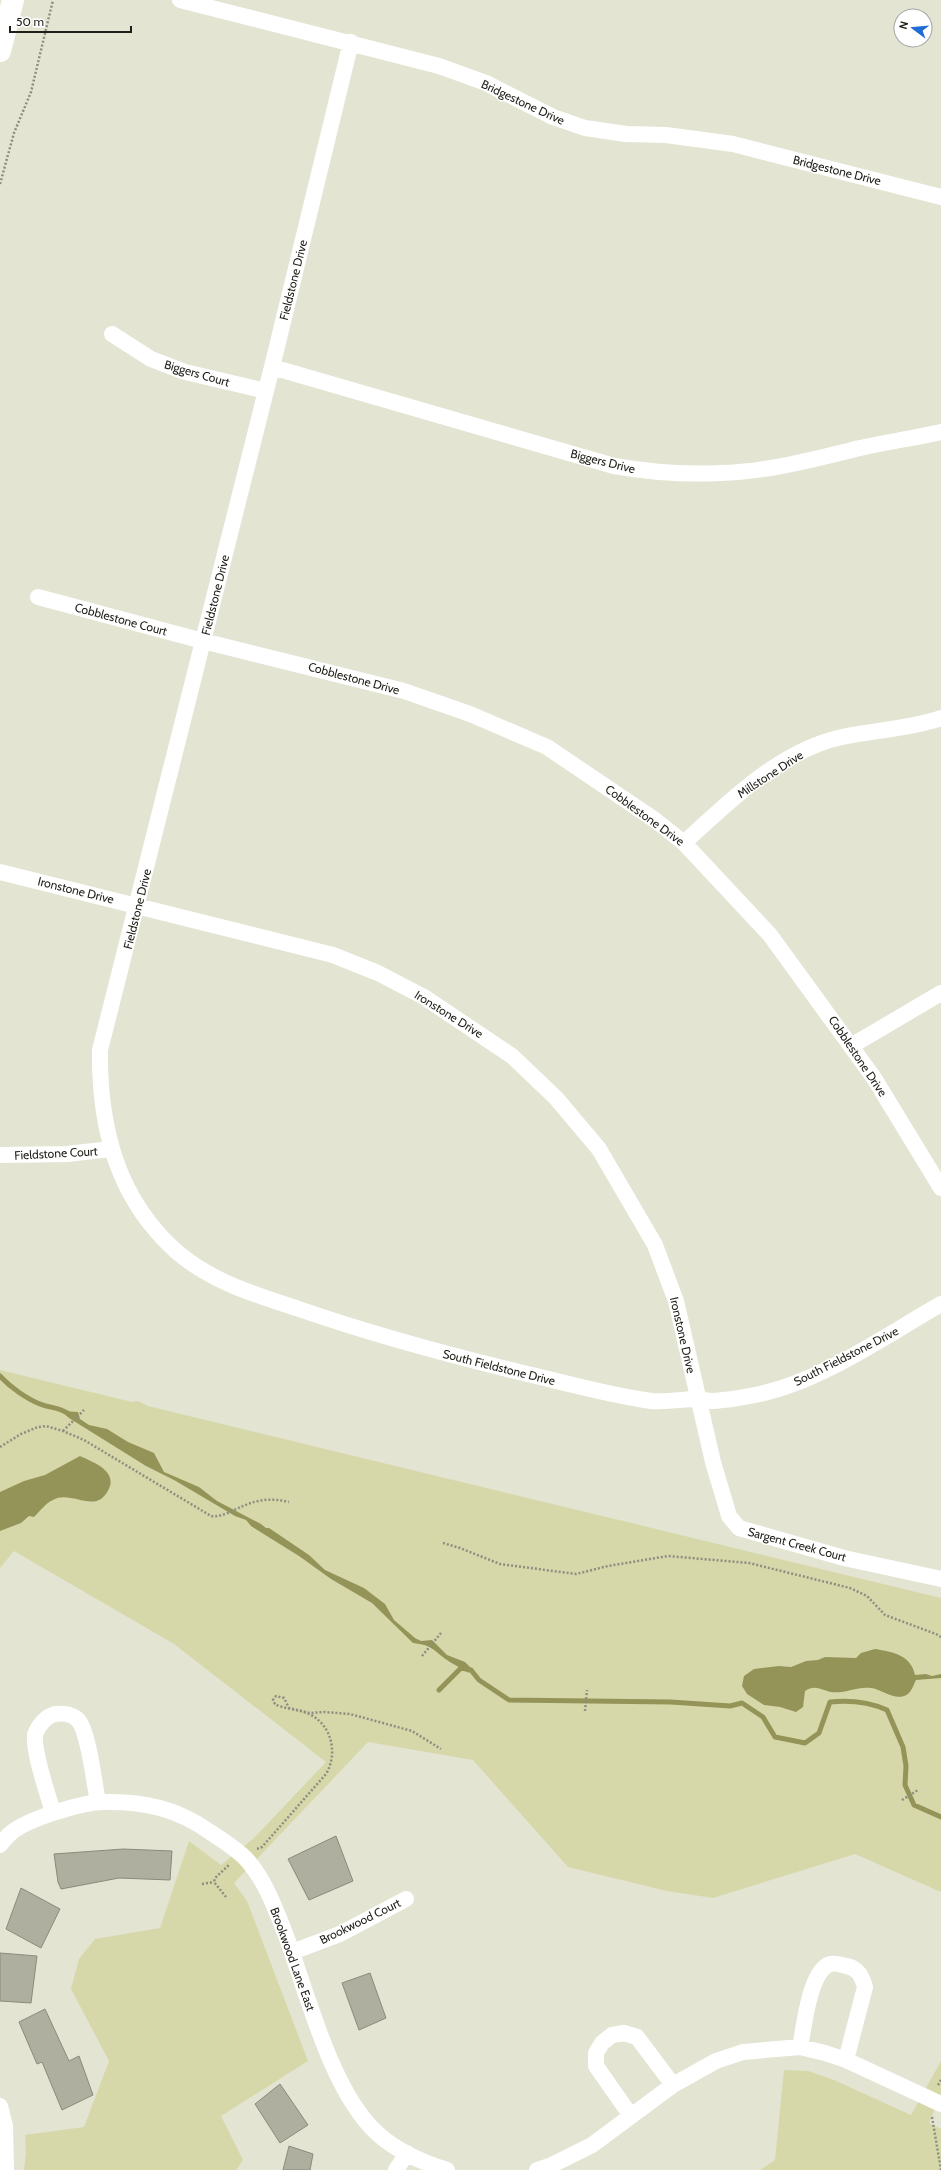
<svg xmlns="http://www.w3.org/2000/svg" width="941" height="2170" font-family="Cabin,sans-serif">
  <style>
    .green { fill: #d7d8aa }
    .water { fill: #949458 }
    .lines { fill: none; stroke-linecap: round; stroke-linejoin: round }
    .stream { stroke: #949458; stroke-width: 5 }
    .building { fill: #aeaf9e; stroke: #8a8b7b }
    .path { stroke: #8d8e80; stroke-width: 2.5; stroke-dasharray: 2 2; stroke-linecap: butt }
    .street { stroke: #fff; stroke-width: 16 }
    .secondary { stroke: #fff; stroke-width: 22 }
    .labels { text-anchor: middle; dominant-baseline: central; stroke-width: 3; stroke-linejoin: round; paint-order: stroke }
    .street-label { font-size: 12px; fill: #1f1f18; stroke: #fff }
  </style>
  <rect width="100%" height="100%" fill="#e3e4d2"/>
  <path class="green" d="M0,1370l132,32 6,-1 10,5 793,192v294l-86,-38 -142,44 -46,-7 -99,-24 -95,-107 -105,-18 -134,141 13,18 61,160 -87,55 22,44 -7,10h-212l2,-17 -1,-18 59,-8 25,-66 -38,-72 8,-30 16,-20 65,-11 29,-87 32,24 33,-27 72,-76 -152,-118 -160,-93 -14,17z
    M941,2061v33l-12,29 12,6v41h-181l15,-10 9,-90 24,1 26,9 77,35z"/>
  <path class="water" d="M61,1411l17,1 2,7 9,6 18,4 21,13 26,11 10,19 35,15 18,14 44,23 5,4h3l40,27 16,15 39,18 21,16 9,16 21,18 6,3 11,-1 15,15 18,7 5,5 -1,6c-7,-5 -17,-9 -22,-13 -14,-10 -15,-15 -34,-17l-41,-40 -41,-24 -32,-23 -48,-30 -5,-6 -11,-4 -61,-36 -28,-14 -77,-48z
    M80,1456c10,5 35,13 30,30 -12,32 -38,3 -57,14 -7,3 -13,11 -19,17l-5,-1 -8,7 -21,8v-39l24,-11 21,-6z
    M875,1649c18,3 36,6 40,26l11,-1 6,2 9,-2v4l-25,2c-3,6 -5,14 -12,16 -11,4 -23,-7 -33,-8 -14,-2 -26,6 -40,4 -10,-2 -16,-8 -26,-1l-2,16 -7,5 -16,-5 -16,-2 -17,-11 -5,-8 2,-10 10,-7 25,-3 12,1 15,-6 12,-1 7,-3 31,1 5,-5z"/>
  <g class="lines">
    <path class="stream" d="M0,1376c10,11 27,23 40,28 12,5 17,2 29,10
      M439,1690l22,-22 10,2 8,10 30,20 162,2 59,4 12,-3 21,14 12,20 30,6 14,-10 11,-31c20,-2 39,0 57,8l16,37 3,19 -1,19 9,20 27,12"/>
  </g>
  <path class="building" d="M336,1836l17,45 -44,19 -21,-41z
    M123,1849l49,2 -2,29 -51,-2 -58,11 -3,-7 -4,-28z
    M21,1888l39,21 -19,39 -35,-19z
    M0,1953l37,3 -6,47 -31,-2z
    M370,1973l16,45 -27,12 -17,-47z
    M45,2009l24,52 10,-5 14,39 -31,15 -20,-48 -5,2 -18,-42z
    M280,2084l28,41 -28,18 -25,-39z
    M289,2146l24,8 -3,16h-27z"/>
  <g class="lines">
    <path class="path" d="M0,184l14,-51 17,-41 22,-92
      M63,1431l21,-21
      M0,1447l21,-13 17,-7 8,-1 17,5 21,9 127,76c10,2 22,-6 32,-10 16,-7 29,-8 46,-4
      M443,1543l17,5 40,16 76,10 32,-8 60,-10 81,7 101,25 17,8 18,19 51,19 5,3
      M422,1656l19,-23
      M585,1711l2,-21
      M902,1800l16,-10
      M257,1849l5,-2 64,-73c12,-20 6,-48 -15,-59 -11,-6 -28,-6 -36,-11l-2,-4 3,-4 8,2 5,10 21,5 14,-1 26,2 62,17 29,18
      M202,1884l12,-2
      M226,1897l-12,-15 1,-4 15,-14
      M938,2085l3,-5
      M932,2117l9,53"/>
    <path class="street" d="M180,0l259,66 47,17 67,34 32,11 41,6 40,1 67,9 208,53
      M351,42l-79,325 -172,683c-1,77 17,149 77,202 35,30 79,43 122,57 72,25 146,45 220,63 44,10 88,23 132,29 14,1 28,-1 42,-2 7,0 14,2 21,2 13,-1 27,-3 41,-6 64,-12 130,-59 186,-91
      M112,334l39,25 34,13 81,19
      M272,367l342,99c35,6 71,9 106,7 47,-1 95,-14 140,-25 27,-6 54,-10 81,-16
      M38,597l165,44 201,50 66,23 77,33 108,73 29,23 86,92 104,143 67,110
      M684,843c44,-41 97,-93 158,-106 34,-7 66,-8 99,-19
      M0,872l333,83 45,18 46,24 88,59 44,42 43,51 56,96 21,56 37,161 16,54 10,12 105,30 97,21
      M851,1046l90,-53
      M0,1155l67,-1 44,-5
      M53,1812c-5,-17 -20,-60 -18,-77 2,-8 11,-19 20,-21 7,-1 17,0 23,6 11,12 16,63 20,82
      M0,1845c3,-4 7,-9 11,-12 16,-14 72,-31 93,-31 40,-1 74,7 106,30 12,8 27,17 37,28 18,20 28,48 38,73 22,59 46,158 92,200 18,17 46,30 70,37
      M292,1952l48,-18 66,-35
      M800,2047c4,-20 9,-69 26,-81 5,-4 14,-2 20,0 12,2 16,10 19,21l-19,73
      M0,2106l5,20 1,44
      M631,2116l-35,-50v-13l6,-10 10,-8 12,-2 13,4 36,48
      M396,2170l11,-17
      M537,2170l15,-5 40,-20 81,-60 43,-24 27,-9 57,-5 25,6 21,7 95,44"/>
    <path class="secondary" d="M0,51l13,-51"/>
  </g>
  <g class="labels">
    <g class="street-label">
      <text transform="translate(523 102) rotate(25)">Bridgestone Drive</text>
      <text transform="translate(837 170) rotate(14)">Bridgestone Drive</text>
      <text transform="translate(293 280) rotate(-76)">Fieldstone Drive</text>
      <text transform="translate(197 373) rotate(16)">Biggers Court</text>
      <text transform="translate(603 461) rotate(14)">Biggers Drive</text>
      <text transform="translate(215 595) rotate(-76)">Fieldstone Drive</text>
      <text transform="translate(121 619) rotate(15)">Cobblestone Court</text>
      <text transform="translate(354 678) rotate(15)">Cobblestone Drive</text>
      <text transform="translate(770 774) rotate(-33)">Millstone Drive</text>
      <text transform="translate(645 815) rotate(36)">Cobblestone Drive</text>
      <text transform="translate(76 890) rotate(14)">Ironstone Drive</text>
      <text transform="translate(137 909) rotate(-76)">Fieldstone Drive</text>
      <text transform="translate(449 1014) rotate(32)">Ironstone Drive</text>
      <text transform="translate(858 1056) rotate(56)">Cobblestone Drive</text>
      <text transform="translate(56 1153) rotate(-3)">Fieldstone Court</text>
      <text transform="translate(683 1335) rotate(77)">Ironstone Drive</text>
      <text transform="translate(846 1356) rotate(-27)">South Fieldstone Drive</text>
      <text transform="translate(499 1367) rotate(14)">South Fieldstone Drive</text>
      <text transform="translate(797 1544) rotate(15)">Sargent Creek Court</text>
      <text transform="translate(360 1921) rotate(-26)">Brookwood Court</text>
      <text transform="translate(293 1959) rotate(70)">Brookwood Lane East</text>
    </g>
  </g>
  <g transform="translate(913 28) rotate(286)"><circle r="19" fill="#ffffff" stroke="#a5a5a3"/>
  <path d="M0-3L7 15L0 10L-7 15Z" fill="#206cd7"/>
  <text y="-6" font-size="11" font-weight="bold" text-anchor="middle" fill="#1f1f18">N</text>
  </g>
  <path d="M10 26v6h121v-6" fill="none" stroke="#1f1f18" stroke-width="2"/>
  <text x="16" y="26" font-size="12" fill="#1f1f18" stroke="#ffffff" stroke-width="3" paint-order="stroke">50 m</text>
</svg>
